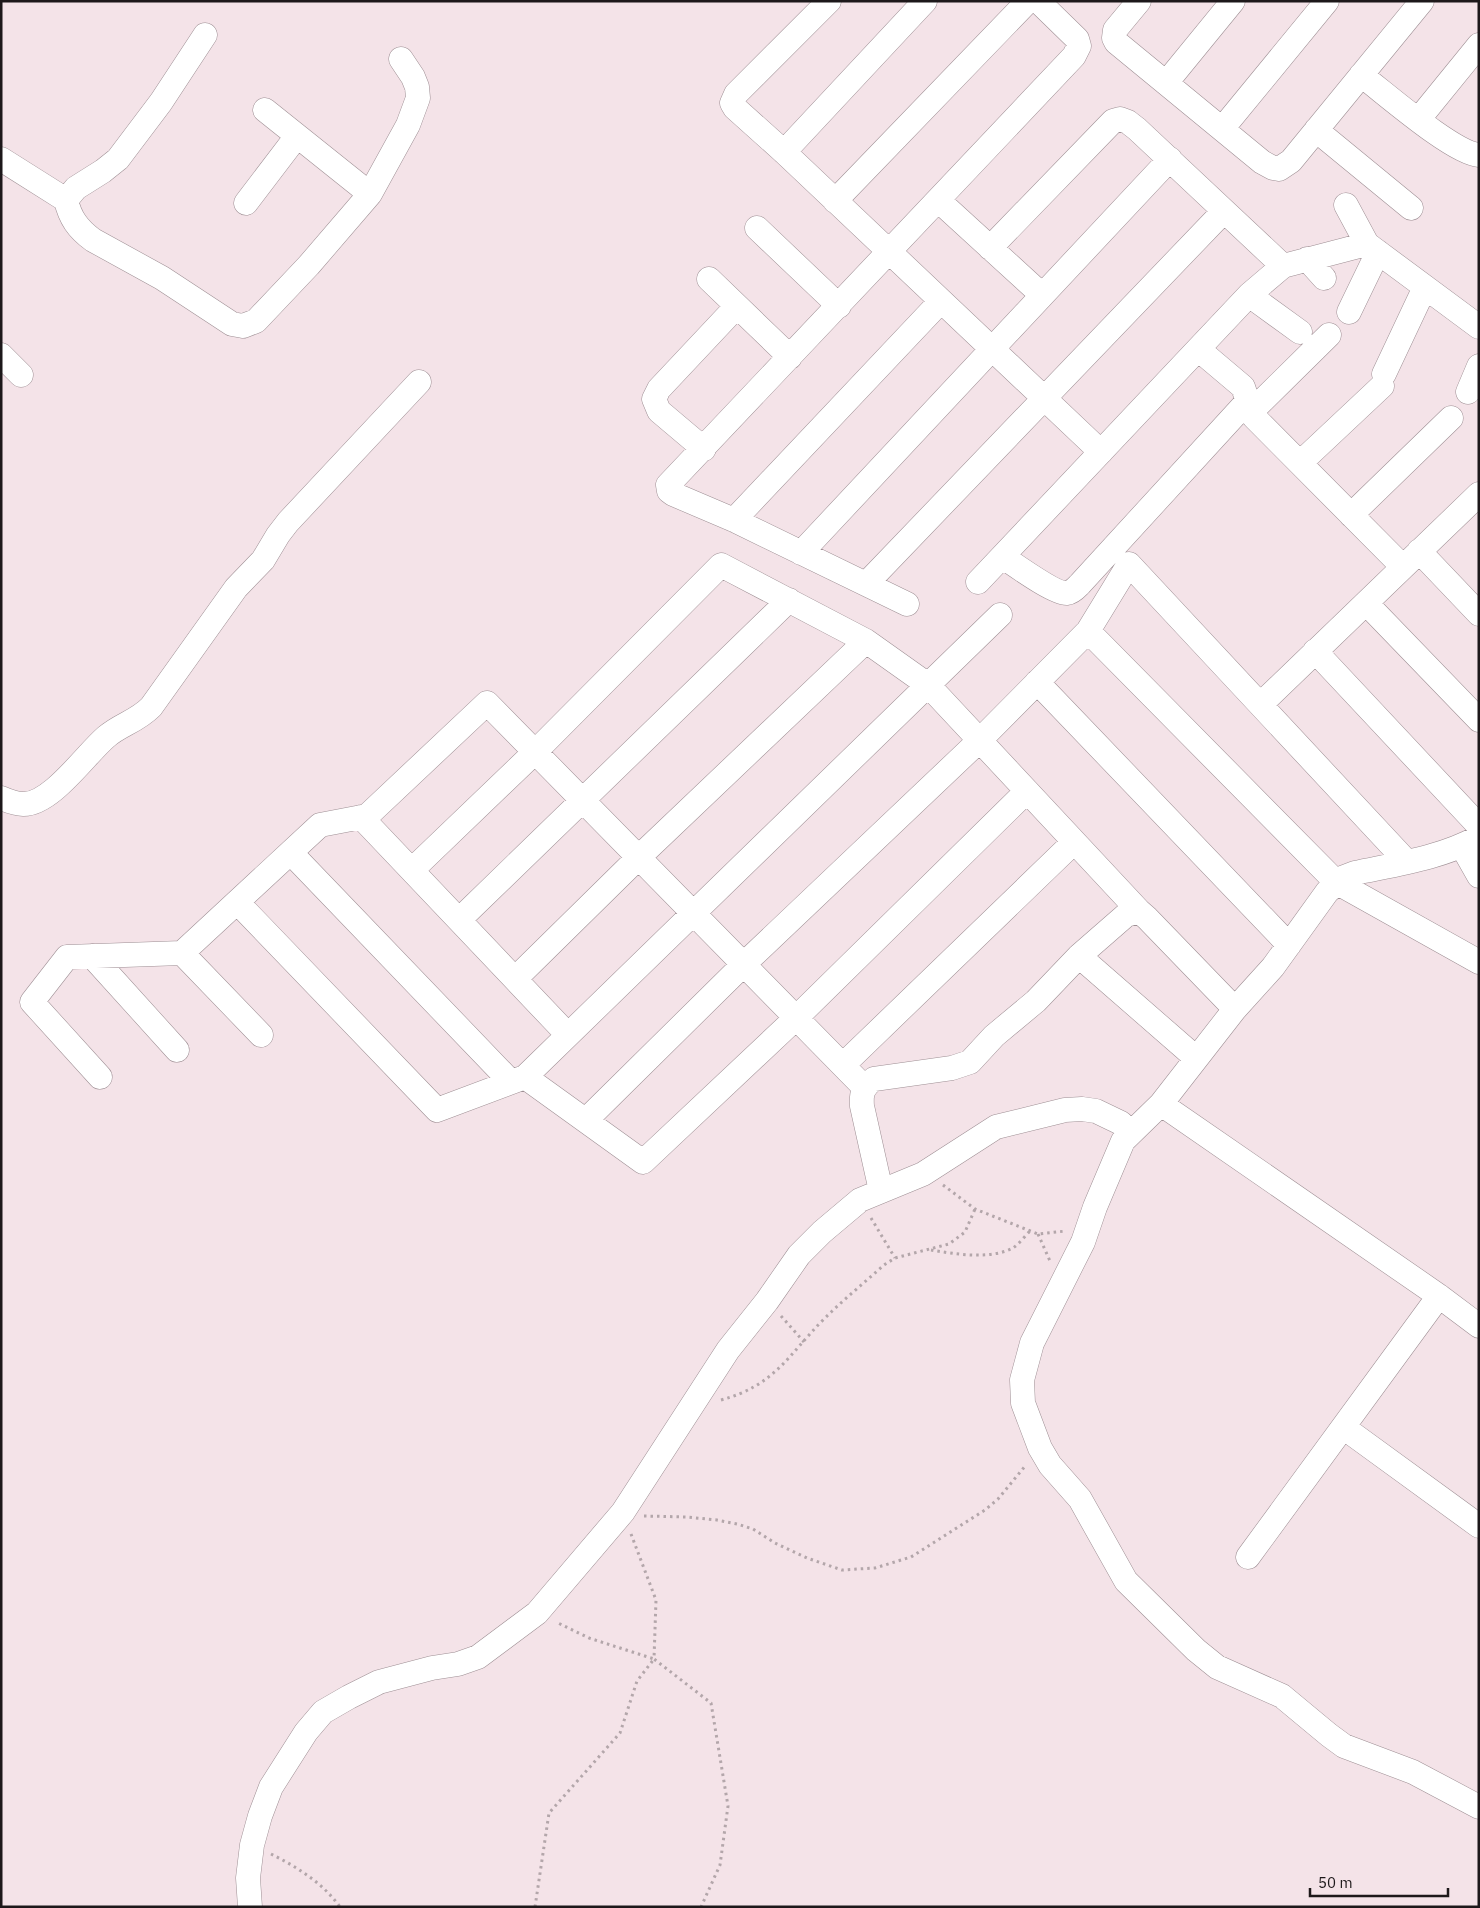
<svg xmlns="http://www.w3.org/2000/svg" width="1480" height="1908" font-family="'IBM Plex Sans',sans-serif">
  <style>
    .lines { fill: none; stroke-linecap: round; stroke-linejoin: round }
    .minor-casing { stroke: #9e8f94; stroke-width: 25 }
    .path { stroke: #b3a6aa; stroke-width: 3; stroke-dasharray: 2.5 4; stroke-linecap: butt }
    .minor { stroke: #fff; stroke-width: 24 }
  </style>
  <rect width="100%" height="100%" fill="#f4e3e8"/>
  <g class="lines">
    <defs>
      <path id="minor" d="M829,1l-93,93 -4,9 3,5 49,44 317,300
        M1139,1l-24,29 -1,8 2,4 146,120 11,6 6,1 12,-8 131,-160
        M1361,75c24,18 92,78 118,80
        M1166,83l67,-82
        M265,110l105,84
        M1418,120l61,-75
        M1222,129l105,-128
        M1316,130l95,78
        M784,152l141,-151
        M1,159l65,41c4,18 12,29 27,40l69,38 70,46 11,2 13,-5 53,-56 61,-71 38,-69 10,-27 -1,-11 -4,-10 -12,-18
        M66,200l10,-12 27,-17 15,-12 43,-57 44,-67
        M938,200l104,95
        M835,201l193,-200
        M246,203l51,-67
        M1346,205l21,39
        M757,228l82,78
        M990,248l123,-127 7,-2 8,3 9,7 146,137
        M1307,259l17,19
        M709,279l81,78
        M1249,295l51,37
        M1349,312l29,-60
        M1329,335l-72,71 -3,11 149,150
        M1,355l20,20
        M1384,374l41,-87
        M1468,392l11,-26
        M704,449l-45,-38 -5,-12 5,-10 78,-83
        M1300,463l82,-77
        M1351,515l100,-97
        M734,520l207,-219
        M1419,551l60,63
        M801,553l369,-394
        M1003,557c12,8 52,37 64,36 6,-1 9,-5 13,-9l164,-179 3,-6 -4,-12 -45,-38
        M978,582l271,-287 34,-29 84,-22 112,83
        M866,584l358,-373
        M1366,603l113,117
        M907,604l-173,-84 -61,-26 -4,-3 -1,-6 406,-429 5,-10 -2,-7 -39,-38
        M1088,631l248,251 143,80
        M1315,651l164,175
        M1037,682l252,263
        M1261,704l218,-210
        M1,798c7,3 15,6 22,6 28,1 63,-50 83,-67 15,-13 30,-15 45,-30l85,-119 27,-28 15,-25 10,-13 131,-140
        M361,817l207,218
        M1479,837c-38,21 -82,27 -124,36l-13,5 -15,14 -54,75 -38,42 -74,95 -38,37 -28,66 -12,35 -51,101 -10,37 1,23 17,45 10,17 30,34 46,82 70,69 21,17 65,29 47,39 15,11 69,26 66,35
        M1462,846l17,30
        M291,853l220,229
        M412,870l123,-118 186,-187 145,76 62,44 211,226
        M237,902l200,208 88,-33 475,-462
        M459,920l330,-320
        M182,953l79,82
        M92,956l85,94
        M1079,956l117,102
        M515,979l124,-122 227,-216
        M843,1065l231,-223
        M100,1077l-68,-75 35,-45 115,-4 138,-128 47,-9 120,-113 377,384
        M525,1077l118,85 153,-144 231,-227
        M1161,1104l278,192 40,30
        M586,1120l158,-156 236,-224 108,-109 41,-67 278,298
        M881,1191l-19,-85c-1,-13 1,-19 12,-27l78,-11 18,-6 24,-26 42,-35 43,-45 47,-41 13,-4 8,7 88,91
        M1343,1427l136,99
        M1248,1557l191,-261
        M250,1907l-2,-29 4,-33 8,-29 11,-29 35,-55 17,-20 26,-15 30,-15 53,-14 26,-4 20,-7 59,-44 86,-101 105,-162 39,-49 32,-46 23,-23 38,-32 63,-26 73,-47 69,-17 17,-1 14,2 25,12 9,11"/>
    </defs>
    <use href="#minor" class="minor-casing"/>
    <path class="path" d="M943,1185l32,24 63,25 28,-3
      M871,1218l24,40
      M1038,1234l12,27
      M931,1250c24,4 59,10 82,-2 6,-4 12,-12 17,-17
      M781,1316l23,26
      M721,1400c55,-15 67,-45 103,-81 19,-19 40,-36 60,-54l11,-7 54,-14 16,-12 10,-23
      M644,1516l42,1 31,3 20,4 16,5 22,14 32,15 35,12 33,-2 36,-11 74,-47 13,-11 28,-34
      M631,1534l25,66 -2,59 57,44 17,103 -8,59 -19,42
      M271,1854c26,13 52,29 69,53
      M535,1907l14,-94 71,-80 17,-52 17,-22 -65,-21 -33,-16"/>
    <use href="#minor" class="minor"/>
  </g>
  <rect width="1480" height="1908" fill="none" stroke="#1d181a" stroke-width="5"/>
  <path d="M1310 1888v8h138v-8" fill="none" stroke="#1d181a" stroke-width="2.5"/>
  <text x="1318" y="1888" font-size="15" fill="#1d181a" stroke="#f4e3e8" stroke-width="4" paint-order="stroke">50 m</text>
</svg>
